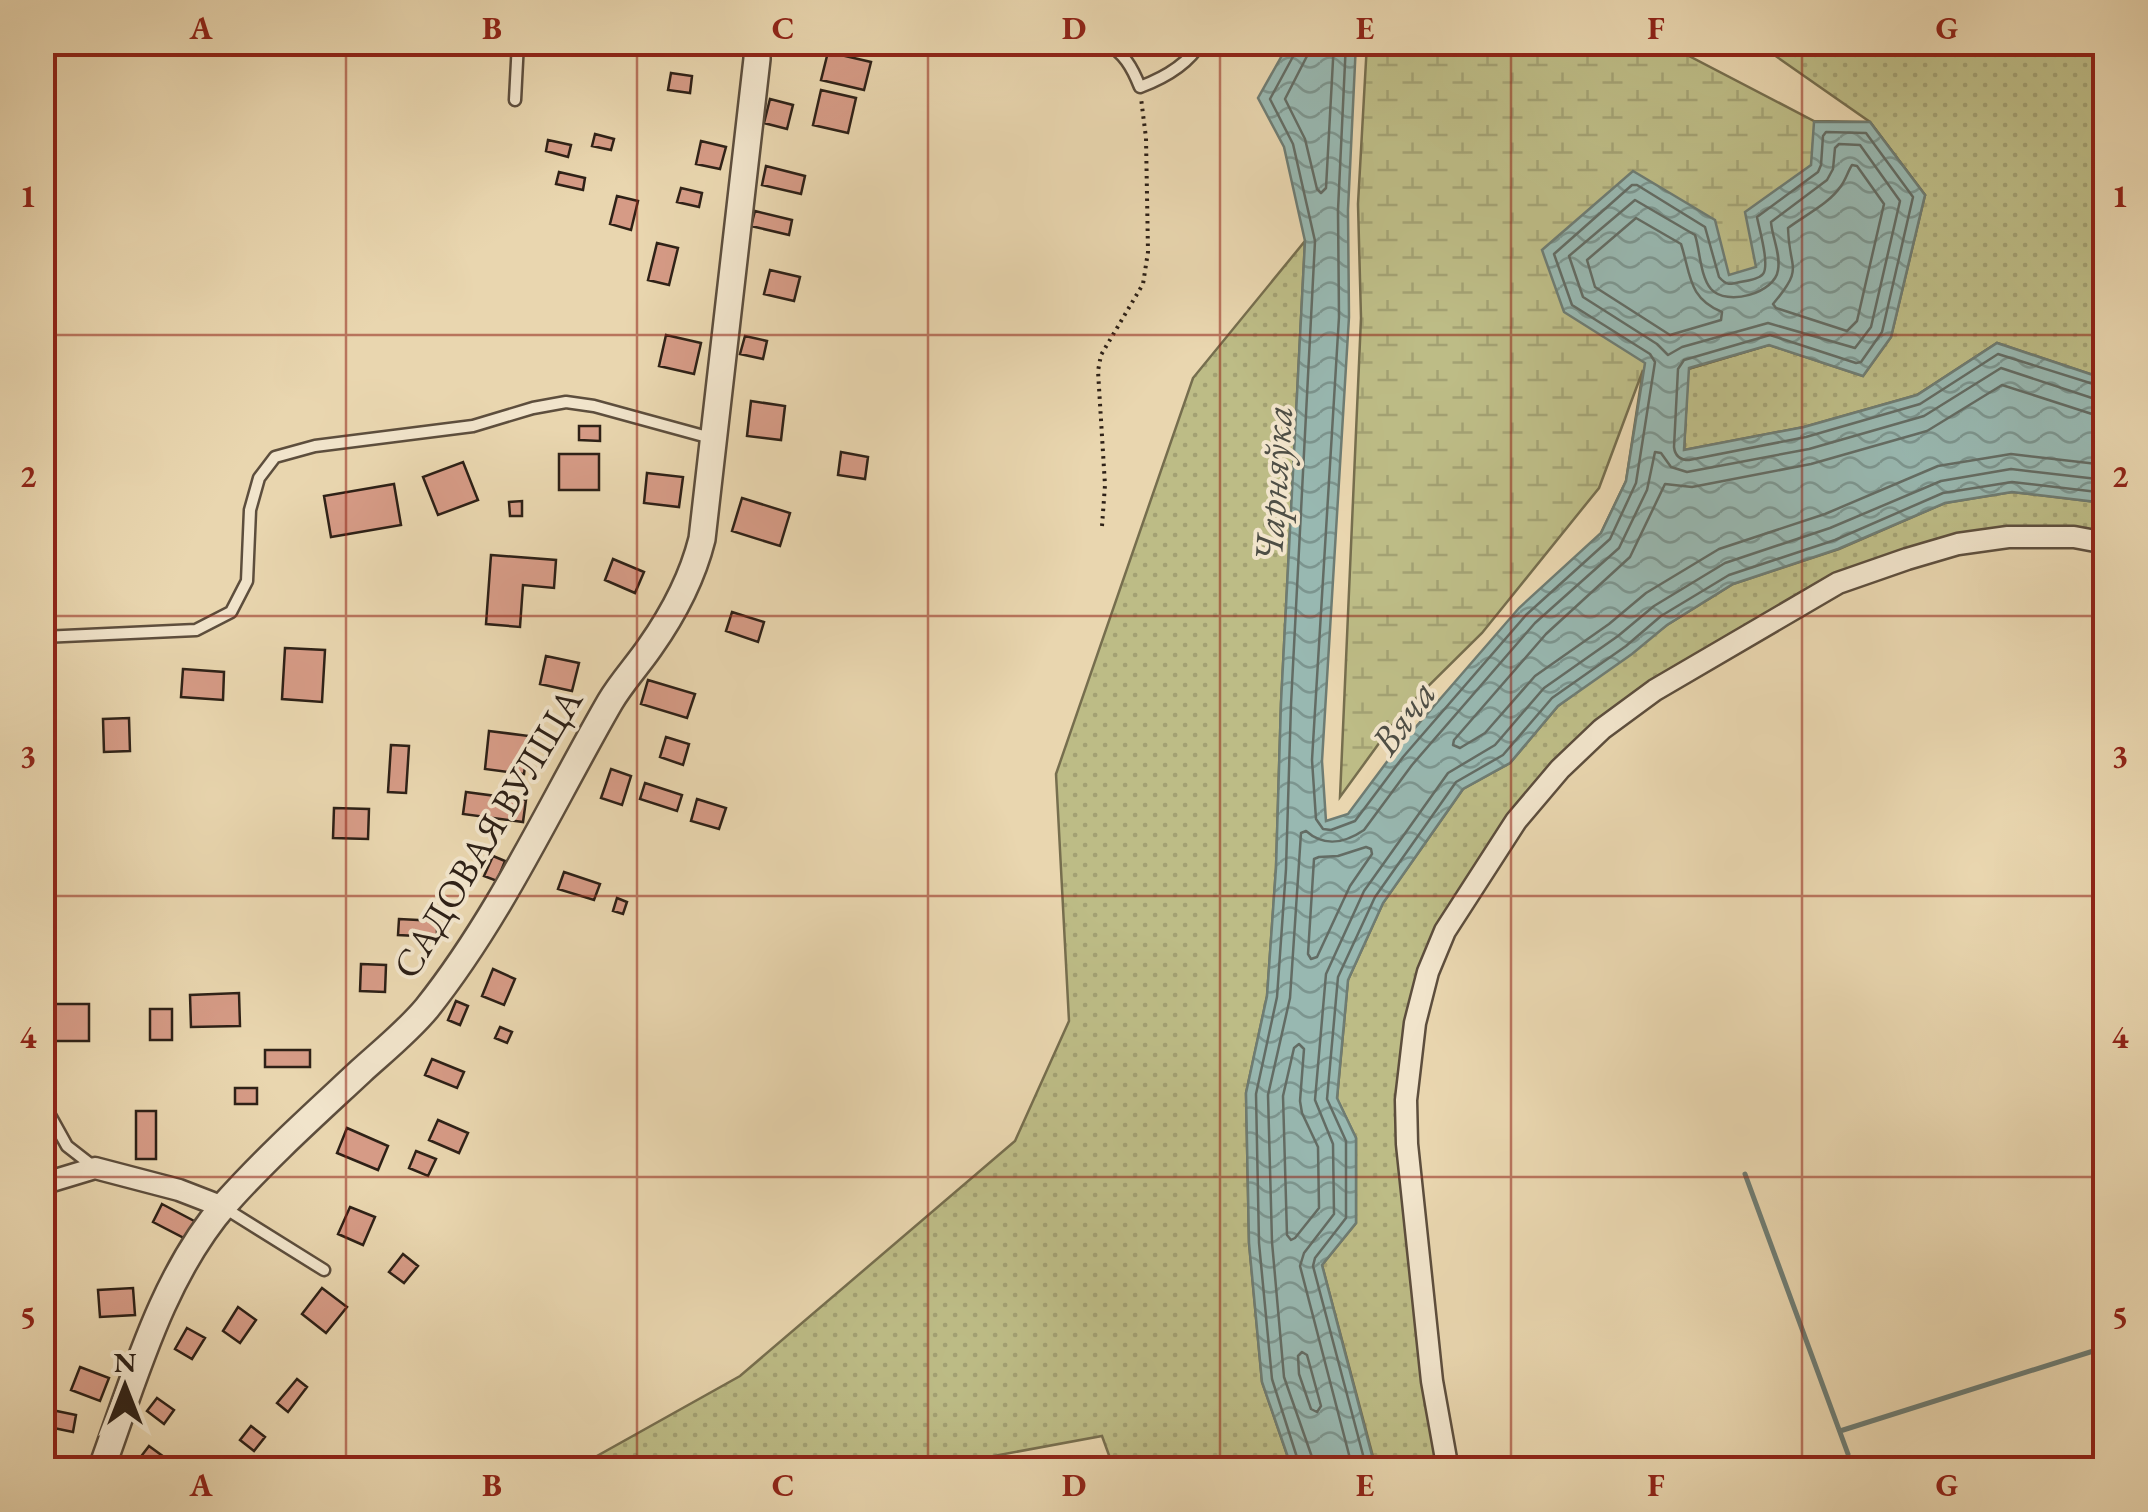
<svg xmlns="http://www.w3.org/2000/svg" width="2148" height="1512" font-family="'EB Garamond',serif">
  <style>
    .grass { fill: url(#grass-dots); stroke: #766e4e; stroke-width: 2.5 }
    .wetland { fill: url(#wetland-marsh); stroke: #766e4e; stroke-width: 2.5 }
    .water { fill: url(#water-waves); stroke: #6e7c73; stroke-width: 2.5 }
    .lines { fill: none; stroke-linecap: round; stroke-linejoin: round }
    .shore { stroke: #636c64; stroke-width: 2.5 }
    .stream { stroke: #6e7c73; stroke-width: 5 }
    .building { fill: #d69b86; stroke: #2e2117; stroke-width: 2.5 }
    .service-casing { stroke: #5d4e3d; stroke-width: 15 }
    .minor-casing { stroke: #5d4e3d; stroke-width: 25 }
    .tertiary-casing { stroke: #5d4e3d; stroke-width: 30 }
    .path { stroke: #2e2117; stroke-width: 4; stroke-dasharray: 2.5 5; stroke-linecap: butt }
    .service { stroke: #f1e4cb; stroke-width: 10 }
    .minor { stroke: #f1e4cb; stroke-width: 20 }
    .tertiary { stroke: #f1e4cb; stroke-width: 25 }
    .grid { fill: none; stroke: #8f2418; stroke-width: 2.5; stroke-opacity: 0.55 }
    .labels { text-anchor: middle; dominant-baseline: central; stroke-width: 8; stroke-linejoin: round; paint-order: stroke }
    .street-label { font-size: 38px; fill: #2e2117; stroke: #f1e4cb }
    .water-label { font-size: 40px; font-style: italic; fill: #4e4e45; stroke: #f1e4cb }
    .neatline { fill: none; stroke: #8f2418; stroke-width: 4 }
    .grid-label { font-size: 32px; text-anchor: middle; font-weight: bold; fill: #8f2418 }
  </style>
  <defs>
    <pattern id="grass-dots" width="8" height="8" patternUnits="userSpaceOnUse" patternTransform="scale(2.5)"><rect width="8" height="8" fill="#bdbc86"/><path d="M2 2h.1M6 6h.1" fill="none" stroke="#a3a173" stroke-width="1.8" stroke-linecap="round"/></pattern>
    <pattern id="wetland-marsh" width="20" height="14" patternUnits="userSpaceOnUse" patternTransform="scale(2.5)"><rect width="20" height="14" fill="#bdbc86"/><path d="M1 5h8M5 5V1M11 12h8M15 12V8" fill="none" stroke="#a3a173"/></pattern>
    <pattern id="water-waves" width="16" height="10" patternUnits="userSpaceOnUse" patternTransform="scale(2.5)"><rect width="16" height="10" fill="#98b8b1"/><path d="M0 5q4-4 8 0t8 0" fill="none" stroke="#7c958f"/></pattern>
  </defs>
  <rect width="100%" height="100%" fill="#e9d6af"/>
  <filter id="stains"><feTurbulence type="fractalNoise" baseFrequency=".002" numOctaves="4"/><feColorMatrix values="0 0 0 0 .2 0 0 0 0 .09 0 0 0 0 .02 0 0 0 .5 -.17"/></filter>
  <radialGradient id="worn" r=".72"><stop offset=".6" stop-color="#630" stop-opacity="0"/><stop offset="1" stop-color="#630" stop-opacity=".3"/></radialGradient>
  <path class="grass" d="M72,43v-1l394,1 -182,5 -214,1z
    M1757,43h348v336l-108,-36 -80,52 -113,32 -120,23 4,-81 81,-24 156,-150 -55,-73z
    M1305,241l-24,462 -5,165 -9,128 -21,97 3,150 13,139 30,87h-178l-12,-33 -179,33 -351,1 168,-94 275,-235 54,-120 -13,-247 137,-396z
    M2012,492l93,11v40l-31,-6 -167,22 -197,97 -150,113 -115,162 -39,168 42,370h-59l-14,-5 -53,-199 34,-42v-85l-19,-39 11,-119 35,-77 80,-114 47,-26 48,-57 109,-81 66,-41 106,-35 106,-46z"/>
  <path class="wetland" d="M1367,43h297l150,78 56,1 55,73 -34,142 -28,39 -94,-31 -81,24 -4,81 -83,83 25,-52 17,-111 -44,118 -117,145 -81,80 -61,84 21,-479 -3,-114z"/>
  <path class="water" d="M1289,43h67l-8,167 1,107 -27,444 4,60 22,-7 47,-63 124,-143 82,-75 25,-52 19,-118 -81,-51 -22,-62 91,-79 82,49 14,55 27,-8 -11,-55 66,-47 3,-43h56l55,73 -34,142 -28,39 -94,-31 -80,23 -5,82 120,-23 113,-32 80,-52 108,36v124l-93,-11 -67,11 -107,46 -105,35 -66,41 -35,29 -74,52 -48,57 -47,26 -80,114 -35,77 -11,118 19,40v85l-34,42 52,198 15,6h-97l-30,-87 -13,-139 -3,-150 21,-97 9,-128 5,-165 24,-462 -21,-94 -26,-49z"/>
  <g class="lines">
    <path class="shore" d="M1297,42l-1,9 -26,48 23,45 22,97 -24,463 -5,165 -9,128 -21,97 3,149 13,136 29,91
      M1310,42l-3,14 -22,43 20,40 12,50 4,4 5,-5 8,-146
      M1346,42l-8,168 1,107 -27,443 4,59 7,10 8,1 24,-9 48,-64 123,-142 84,-76 26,-56 19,-121 -5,-8 -78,-49 -18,-51 78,-69h5l68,42 14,50c7,8 10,8 21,5 7,-1 19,-3 23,-8 7,-9 -4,-46 -6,-57l61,-45 3,-7 2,-29 3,-4 40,1 47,64 -31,135 -21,30 -5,1 -86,-28 -86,25 -6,9 -4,78c1,9 6,13 15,13l117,-23 114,-33 78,-50 108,34
      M1839,144l21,1 40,56 -29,126 -16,21 -87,-25 -86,24 -14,8 -11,-11 -74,-47 -14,-41 66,-56 60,35c5,15 5,41 16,54 16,18 64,4 67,-19 3,-16 -6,-33 -7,-48l56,-42 6,-11 2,-21z
      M1852,165l5,1 27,38 -27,117 -10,10 -71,-23 -3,-4c32,-38 16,-33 15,-76 17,-13 41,-24 53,-42 5,-7 7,-15 11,-21z
      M1636,218l45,26c10,31 7,54 41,68l-1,8 -51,15 -75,-48 -8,-27z
      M2106,415l-14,-1 -90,-29 -75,46 -116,33 -119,23 -27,-3 -35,73 -84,77 -92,106 -1,5 7,3 25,-15 50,-57 74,-52 37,-31 73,-44 106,-35 113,-48 73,-12 95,11
      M1366,847l5,2 1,5 -22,32 -33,71 -6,2 -3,-5 6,-95 5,-2 19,-1z
      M1299,1044l5,5 -4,52 2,12 16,34 1,61 -24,30 -4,2 -4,-5 -4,-139 11,-48z
      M1302,1352l5,3 14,51 -4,6 -6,-3 -12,-35 -1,-18z
      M1314,1470l-1,-10 -29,-83 -12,-135 -4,-147 22,-97 11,-165 5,-2c18,16 39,12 58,-1l48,-65 123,-142 84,-75 28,-58 8,-38 6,1 10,14 16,5 122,-23 115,-33 77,-48 94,31 11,1
      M1353,1470l-53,-204 4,-13 30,-39 -1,-70 -18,-44 11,-126 38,-83 84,-118 47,-28 49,-57 74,-52 36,-30 71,-43 105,-35 111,-47 70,-12 95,11
      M1367,1470l-54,-204 2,-8 31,-40v-77l-19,-42 11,-122 37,-80 81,-115 47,-27 49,-57 74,-52 35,-30 68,-41 106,-35 108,-47 69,-11 94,11"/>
    <path class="stream" d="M1745,1174l103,280
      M1840,1431l266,-84"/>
  </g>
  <path class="building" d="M859,42h24l-1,6 -24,-3z
    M917,42h35l-2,10z
    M828,52l43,10 -7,28 -43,-10z
    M671,73l21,3 -2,17 -22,-3z
    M821,90l35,8 -8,35 -35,-8z
    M770,99l23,6 -6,24 -23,-6z
    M595,134l19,5 -3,11 -19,-4z
    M548,140l23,5 -3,12 -22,-6z
    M701,141l25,6 -6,22 -24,-5z
    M766,166l39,10 -4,18 -39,-9z
    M559,172l26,6 -2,12 -27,-6z
    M681,188l21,5 -3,14 -22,-5z
    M617,196l21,5 -7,29 -21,-6z
    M755,211l37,9 -3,15 -38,-9z
    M657,243l21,5 -9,37 -21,-5z
    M770,270l30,7 -6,24 -30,-7z
    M666,335l35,8 -7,31 -35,-8z
    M745,336l22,5 -4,18 -23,-5z
    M751,401l34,5 -4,34 -34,-4z
    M579,426h21v15l-21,-1z
    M841,452l27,5 -3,22 -27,-4z
    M559,454h40v36h-40z
    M463,462l15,38 -40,15 -15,-38z
    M647,473l36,4 -4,30 -35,-4z
    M394,484l7,41 -70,12 -7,-41z
    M742,498l48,15 -10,33 -48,-15z
    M522,501v15h-12l-1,-14z
    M491,555l65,5 -2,28 -31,-3 -3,42 -34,-3z
    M613,559l31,13 -9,21 -30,-13z
    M732,612l32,10 -6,20 -32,-11z
    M285,648l40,2 -3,52 -40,-3z
    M546,656l33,7 -7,28 -32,-7z
    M42,661h5l1,27h-6z
    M183,669l41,3 -1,28 -42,-3z
    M648,680l47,14 -8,24 -46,-14z
    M129,718l1,33 -26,1 -1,-33z
    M489,731l40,5 -5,38 -39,-5z
    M666,737l23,7 -6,21 -23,-8z
    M391,745l18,1 -3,47 -18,-1z
    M611,769l20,7 -9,29 -21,-7z
    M645,783l37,12 -5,16 -37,-12z
    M466,792l60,8 -3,22 -60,-8z
    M697,799l29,9 -7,21 -28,-8z
    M334,808l35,1 -1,30 -35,-1z
    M493,856l12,5 -8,20 -13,-5z
    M564,872l36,12 -6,16 -36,-11z
    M617,898l10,4 -4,12 -10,-3z
    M399,919l38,2v16l-39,-2z
    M361,964l25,1 -1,27 -25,-1z
    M493,969l22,10 -11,26 -22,-9z
    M239,993l1,33 -49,1 -1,-32z
    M456,1001l12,5 -8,19 -12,-5z
    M55,1004h34v37h-34z
    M150,1009h22v31h-22z
    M500,1027l12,5 -5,11 -12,-5z
    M265,1050h45v17h-45z
    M432,1059l32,13 -7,16 -32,-13z
    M235,1088h22v16h-22z
    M136,1111h20v48h-20z
    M438,1120l30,13 -9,20 -30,-13z
    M347,1128l41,18 -10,24 -41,-17z
    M416,1151l20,8 -8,17 -19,-8z
    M162,1204l34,18 -10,17 -33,-17z
    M350,1207l25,10 -12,28 -25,-11z
    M403,1254l15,12 -14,17 -15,-11z
    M133,1288l2,27 -35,2 -2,-27z
    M322,1288l25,19 -21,26 -24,-19z
    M238,1307l18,13 -16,23 -17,-12z
    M187,1328l18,10 -13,21 -17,-10z
    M80,1367l29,11 -9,23 -29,-11z
    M297,1379l10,8 -19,25 -11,-9z
    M157,1398l17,12 -10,14 -17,-13z
    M47,1409l29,6 -3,17 -29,-6z
    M251,1426l14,11 -11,14 -14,-11z
    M149,1446l30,22 -1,2h-34l-8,-7z"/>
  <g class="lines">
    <defs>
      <path id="service" d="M1105,42c19,11 27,25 35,45 24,-9 48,-22 61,-45
        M515,100l3,-58
        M42,637l154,-7 35,-18 16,-31 3,-71 9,-32 16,-21 40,-11 158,-20 60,-18 33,-6 28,4 117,32
        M42,1101l25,45 27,21
        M223,1207l101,63"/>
      <path id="minor" d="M42,1184l53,-16 84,22 44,17
        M1448,1470l-16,-89 -25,-237 -1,-44 9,-77 13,-51 17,-41 71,-110 44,-52 42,-40 53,-39 183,-107 69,-24 51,-15 50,-7h66l32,6"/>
      <path id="tertiary" d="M101,1470c33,-90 61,-194 125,-267 42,-47 89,-89 135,-132 22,-20 47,-40 66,-63 74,-93 124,-204 183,-306 11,-19 27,-36 40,-55 24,-34 42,-68 52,-108l55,-480v-17"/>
    </defs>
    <use href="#service" class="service-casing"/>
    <use href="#minor" class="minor-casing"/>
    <use href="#tertiary" class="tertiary-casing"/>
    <path class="path" d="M1102,526l3,-41 -7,-114 3,-16 42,-71 5,-32 -2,-114 -5,-40"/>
    <use href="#service" class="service"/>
    <use href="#minor" class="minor"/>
    <use href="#tertiary" class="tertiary"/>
  </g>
  <path class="grid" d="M346,42v1428M637,42v1428M928,42v1428M1220,42v1428M1511,42v1428M1802,42v1428M42,335h2064M42,616h2064M42,896h2064M42,1177h2064"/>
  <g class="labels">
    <g class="street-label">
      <text transform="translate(487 833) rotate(-59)">САДОВАЯ ВУЛІЦА</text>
    </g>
    <g class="water-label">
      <text transform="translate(1273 484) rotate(-86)">Чарняўка</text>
      <text transform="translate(1403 717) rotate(-54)">Вяча</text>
    </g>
  </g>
  <rect width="2148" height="1512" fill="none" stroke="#e9d6af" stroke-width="110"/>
  <g transform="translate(125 1387)" stroke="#f1e4cb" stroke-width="8" paint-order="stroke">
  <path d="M0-8L18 38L0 25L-18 38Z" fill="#2e2117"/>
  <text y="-15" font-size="28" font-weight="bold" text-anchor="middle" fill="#2e2117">N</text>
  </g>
  <rect x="55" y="55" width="2038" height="1402" class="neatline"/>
  <g class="grid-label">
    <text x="201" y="39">A</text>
    <text x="492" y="39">B</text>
    <text x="783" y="39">C</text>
    <text x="1074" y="39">D</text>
    <text x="1365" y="39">E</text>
    <text x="1656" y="39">F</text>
    <text x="1947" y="39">G</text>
    <text x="28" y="207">1</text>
    <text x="2120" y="207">1</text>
    <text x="28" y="487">2</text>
    <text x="2120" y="487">2</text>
    <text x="28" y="767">3</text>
    <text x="2120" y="767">3</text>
    <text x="28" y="1048">4</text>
    <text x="2120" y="1048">4</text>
    <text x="28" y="1328">5</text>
    <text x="2120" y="1328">5</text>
    <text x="201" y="1496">A</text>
    <text x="492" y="1496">B</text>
    <text x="783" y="1496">C</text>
    <text x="1074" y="1496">D</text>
    <text x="1365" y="1496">E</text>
    <text x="1656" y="1496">F</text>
    <text x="1947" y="1496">G</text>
  </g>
  <rect width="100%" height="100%" filter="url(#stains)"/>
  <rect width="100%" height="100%" fill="url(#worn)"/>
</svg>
